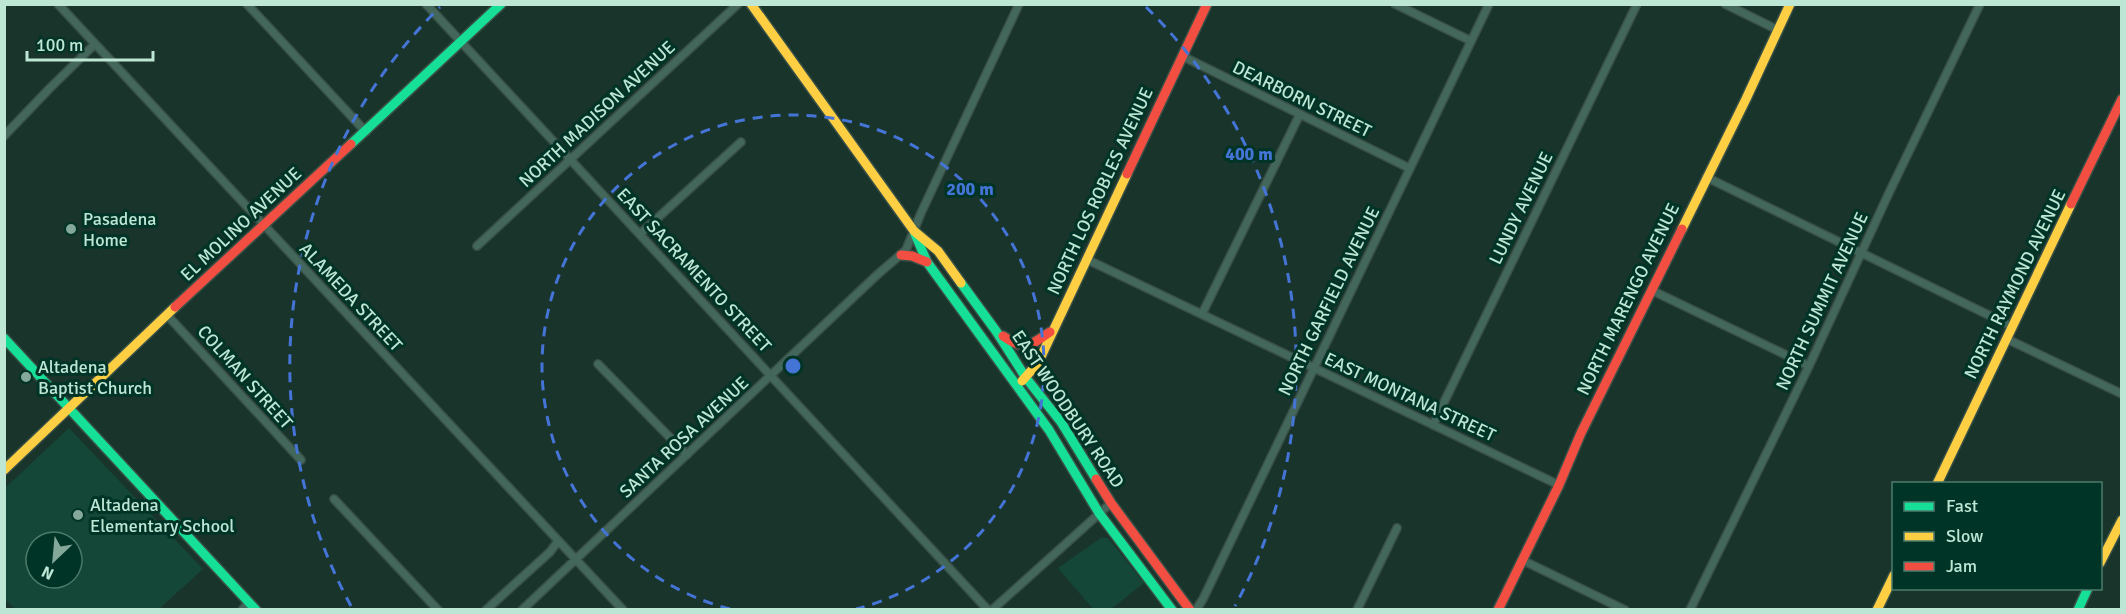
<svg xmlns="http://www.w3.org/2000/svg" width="2126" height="614" font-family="Signika,sans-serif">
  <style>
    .built { fill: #144737; fill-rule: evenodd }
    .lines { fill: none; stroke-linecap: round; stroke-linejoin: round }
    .street-casing { stroke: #395047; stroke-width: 10 }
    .fast-casing { stroke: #395047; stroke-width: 12 }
    .slow-casing { stroke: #395047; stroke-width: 12 }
    .jam-casing { stroke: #395047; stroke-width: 12 }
    .street { stroke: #44675c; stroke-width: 7 }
    .fast { stroke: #16e098; stroke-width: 9 }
    .slow { stroke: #ffcf43; stroke-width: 9 }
    .jam { stroke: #f24e42; stroke-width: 9 }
    .ring { fill: none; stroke: #4574d7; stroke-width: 3; stroke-dasharray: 10 8 }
    .poi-dot { fill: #84a89a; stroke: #003426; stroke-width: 2 }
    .labels { text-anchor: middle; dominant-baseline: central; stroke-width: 6; stroke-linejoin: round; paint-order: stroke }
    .street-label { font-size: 18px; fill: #bde6d5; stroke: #003426 }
    .poi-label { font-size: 18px; fill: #bde6d5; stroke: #003426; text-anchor: start }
    .centre { fill: #4574d7; stroke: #003426; stroke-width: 3 }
    .ring-label { font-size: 18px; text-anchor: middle; font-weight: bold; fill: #4574d7; stroke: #003426; stroke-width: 6; stroke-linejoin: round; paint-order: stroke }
  </style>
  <rect width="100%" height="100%" fill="#19342b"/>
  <path class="built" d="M69,428l134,141 -44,40h-144l-10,-10v-111zM36,542h36v36h-36z
    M1102,537l6,1 36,45 -33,26h-18l-35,-41z"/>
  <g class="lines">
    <defs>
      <path id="street" d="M58,4l565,606
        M247,4l119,128
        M426,4l562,606
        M1395,4l76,37
        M1725,4l53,26
        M1182,56l227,112
        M4,136l46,-48 44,-43
        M1706,177l307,150
        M640,234l101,-92
        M477,246l261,-242
        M1086,259l473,226
        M1651,290l158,76
        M1202,314l98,-200
        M167,315l134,145
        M2007,339l115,55
        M598,364l89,91
        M1433,425l204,-421
        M334,499l104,111
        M1522,560l103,50
        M242,610l7,-8
        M486,610l64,-58 8,-11
        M522,610l356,-336 28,-24 15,-37 98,-209
        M992,610l119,-107
        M1196,610l7,-11 286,-595
        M1357,610l40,-82
        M1690,610l119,-244 79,-171 92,-191"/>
      <path id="fast" d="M351,144l150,-140
        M915,234l12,28 122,168 50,83 73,97
        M961,283l35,48 30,47 35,44 35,57
        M4,338l252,272
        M2078,610l10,-22"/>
      <path id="slow" d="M751,4l163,227 24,20 23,32
        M1682,229l64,-130 44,-95
        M1022,381l16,-18 89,-189
        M4,470l171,-163
        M1937,484l134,-280
        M2100,563l22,-43
        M1877,610l17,-35"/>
      <path id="jam" d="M1127,174l80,-170
        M2071,204l51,-105
        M901,255l11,1 15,6
        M175,307l176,-163
        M1003,336c23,16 26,10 47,-4
        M1096,479l15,24 79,107
        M1498,610l61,-125 22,-52 101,-204"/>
    </defs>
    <use href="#street" class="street-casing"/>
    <use href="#fast" class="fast-casing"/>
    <use href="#slow" class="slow-casing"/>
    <use href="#jam" class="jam-casing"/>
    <use href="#street" class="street"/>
    <use href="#fast" class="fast"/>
    <use href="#slow" class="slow"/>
    <use href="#jam" class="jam"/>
  </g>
  <g class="ring">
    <path d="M730 609A251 251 0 1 1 856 609"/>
    <path d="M351 606A503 503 0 0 1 440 7M1146 7A503 503 0 0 1 1235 606"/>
  </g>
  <g class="poi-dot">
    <circle cx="71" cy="229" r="6"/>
    <circle cx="26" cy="377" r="6"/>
    <circle cx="78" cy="515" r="6"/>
  </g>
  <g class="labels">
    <g class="street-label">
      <text transform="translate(1302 99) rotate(26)">DEARBORN STREET</text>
      <text transform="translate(597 114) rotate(-43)">NORTH MADISON AVENUE</text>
      <text transform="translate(1100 191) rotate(-65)">NORTH LOS ROBLES AVENUE</text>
      <text transform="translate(1521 208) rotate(-64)">LUNDY AVENUE</text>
      <text transform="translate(241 224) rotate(-43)">EL MOLINO AVENUE</text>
      <text transform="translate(694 270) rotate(47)">EAST SACRAMENTO STREET</text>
      <text transform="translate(2015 284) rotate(-64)">NORTH RAYMOND AVENUE</text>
      <text transform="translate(351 297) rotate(47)">ALAMEDA STREET</text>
      <text transform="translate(1628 299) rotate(-64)">NORTH MARENGO AVENUE</text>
      <text transform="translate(1329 301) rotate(-64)">NORTH GARFIELD AVENUE</text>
      <text transform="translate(1822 301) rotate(-65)">NORTH SUMMIT AVENUE</text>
      <text transform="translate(245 377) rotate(48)">COLMAN STREET</text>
      <text transform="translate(1410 397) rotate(25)">EAST MONTANA STREET</text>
      <text transform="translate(1068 409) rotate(56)">EAST WOODBURY ROAD</text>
      <text transform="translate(684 437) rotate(-43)">SANTA ROSA AVENUE</text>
    </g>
    <g class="poi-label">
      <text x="83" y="219">Pasadena<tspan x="83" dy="21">Home</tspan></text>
      <text x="38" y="367">Altadena<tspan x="38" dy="21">Baptist Church</tspan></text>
      <text x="90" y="505">Altadena<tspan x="90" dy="21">Elementary School</tspan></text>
    </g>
  </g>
  <circle cx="793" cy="366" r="9" class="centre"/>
  <g class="ring-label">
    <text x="1249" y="160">400 m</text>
    <text x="970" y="195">200 m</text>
  </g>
  <rect width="2126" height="614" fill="none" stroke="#bde6d5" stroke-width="12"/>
  <rect x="1892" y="482" width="210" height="108" fill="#003426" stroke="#4c7b6c" stroke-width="1.5"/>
  <rect x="1904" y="502" width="30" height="9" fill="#16e098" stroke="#4c7b6c" stroke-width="1.5"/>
  <text x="1946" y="512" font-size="18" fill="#bde6d5">Fast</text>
  <rect x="1904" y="532" width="30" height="9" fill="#ffcf43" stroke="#4c7b6c" stroke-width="1.5"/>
  <text x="1946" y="542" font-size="18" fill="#bde6d5">Slow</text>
  <rect x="1904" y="562" width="30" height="9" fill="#f24e42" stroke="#4c7b6c" stroke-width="1.5"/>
  <text x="1946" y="572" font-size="18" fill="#bde6d5">Jam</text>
  <g transform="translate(54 560) rotate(206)"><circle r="28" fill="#003426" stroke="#4c7b6c" stroke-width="1.5"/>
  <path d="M0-4.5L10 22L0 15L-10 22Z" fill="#84a89a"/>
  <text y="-9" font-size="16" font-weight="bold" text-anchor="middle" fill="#bde6d5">N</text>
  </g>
  <path d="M27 51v9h126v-9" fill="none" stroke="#bde6d5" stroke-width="3"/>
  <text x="36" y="51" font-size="18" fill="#bde6d5" stroke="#003426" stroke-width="4.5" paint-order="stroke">100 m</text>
</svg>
